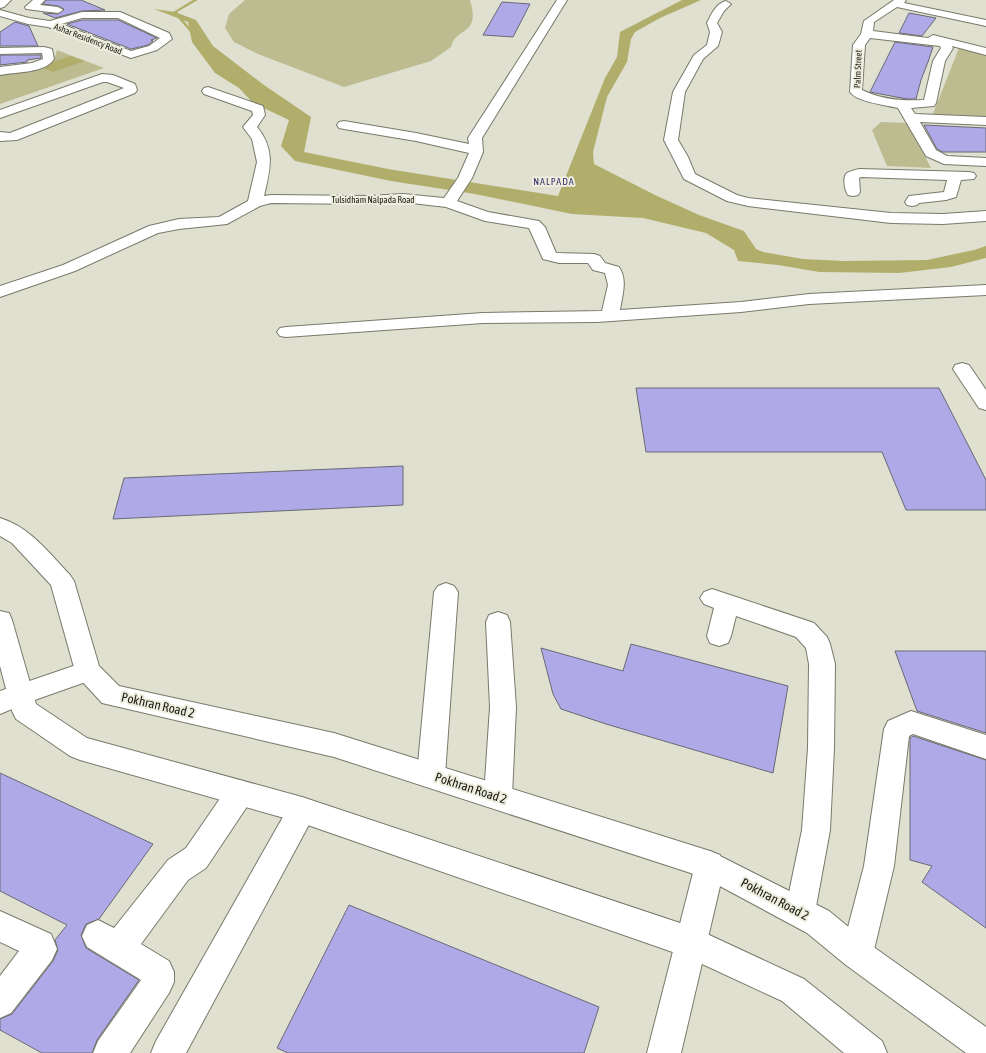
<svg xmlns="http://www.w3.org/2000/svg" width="986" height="1053" font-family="'Asap Condensed',sans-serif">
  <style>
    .green { fill: #bdbc91 }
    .water { fill: #b1ae6c }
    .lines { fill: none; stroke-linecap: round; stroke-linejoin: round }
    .stream { fill: #b1ae6c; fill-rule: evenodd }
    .building { fill: #afaae7; stroke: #696875 }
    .minor-casing { stroke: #79796b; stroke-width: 2 }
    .major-casing { stroke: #79796b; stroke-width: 2 }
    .minor { fill: #fff; fill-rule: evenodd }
    .major { fill: #fff; fill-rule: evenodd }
    .labels { text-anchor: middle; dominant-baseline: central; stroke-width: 4; stroke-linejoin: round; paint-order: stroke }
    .far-street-label { font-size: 9px; fill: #20201a; stroke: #ededdd }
    .far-neighbourhood-label { font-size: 10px; letter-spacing: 1px; fill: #3c326e; stroke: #ededdd }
    .near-street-label { font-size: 13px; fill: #20201a; stroke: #ededdd }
  </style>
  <rect width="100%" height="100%" fill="#e0e0d0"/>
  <path class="green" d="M245,0h225c11,37 -14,26 -19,47l-20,14 -87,26 -86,-33 -24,-12 -9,-14 4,-14z
    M959,48l27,5v65l-54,-2z
    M57,50l47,18 -104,36v-30l39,-7 15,-7z
    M881,122l27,1 23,45 -44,-2 -15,-36z"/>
  <path class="water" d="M682,0h19l-41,18 -25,14 -4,7 -4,23 -20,35 -14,55 1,12 61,31 44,20 45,16 12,18 7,3 40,7 41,2 83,-1 47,-10 12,-4v12l-35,9 -52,6 -80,-1 -41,-7 -40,-4 -4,-11 -28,-17 -63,-15 -71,-4 -97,-20 -84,-13 -96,-20 -14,-15 8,-26 -36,-17 -14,-15 -24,-15 -23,-31 -4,-20 -34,-13 21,3 21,8 17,26 51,39 47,32 -7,35 84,17 170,27 47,-118 12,-21 3,-25z
    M70,56l15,5 -32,11 -14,-5z"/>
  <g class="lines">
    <path class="stream" d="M193,0h5l-21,12 21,26 -2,1 -23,-27z"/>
  </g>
  <path class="building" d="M46,0h35l24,10 -23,1 -27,7 -12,-5 15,1 6,-5 -6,-3 -15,-2z
    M502,2l28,2 -17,33 -30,-2z
    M909,13l27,5 -14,18 -23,-3z
    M82,20h36l39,18 -6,2 2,1 -5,4 -17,4 -64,-25z
    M15,22l14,4 9,20h-38v-14z
    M895,42l38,5 -5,15 -7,18 -5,19h-9l-37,-7z
    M0,55h41v3l-14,2v2l-27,3z
    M924,125l62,3v24h-43l-6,-3z
    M636,388h303l47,92v30h-80l-24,-58h-236z
    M403,466v39l-290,14 11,-41z
    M631,644l157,42 -15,87 -167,-49 -45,-15 -8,-15 -12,-46 82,23z
    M895,651h91v82l-69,-22z
    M913,736l73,24v168l-64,-46 10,-16 -22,-6v-122z
    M0,773l153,71 -54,75 -13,5 -5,11 5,13 53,32 -42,60 -5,13h-50l-42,-23v-11l12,-5 41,-53 5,-11 -3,-10 12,-15 -67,-34z
    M349,905l250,102 -15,46h-296l-11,-5z"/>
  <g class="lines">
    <defs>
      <path id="minor" d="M33,0h12l-5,5 18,2 5,3 -5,3 -32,-4 -1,-2z
        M557,0h10l-85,138 1,14 -11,26 -15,23 31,11 51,9 6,6 11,26 38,1 6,2 5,7 14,4c9,13 3,29 1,43l121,-8 68,-8 177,-9v10l-177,9 -68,8 -144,10 -114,1 -197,14 -6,-1 -3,-4 3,-4 6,-1 197,-14 119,-2 6,-26 -3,-12 -12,-3 -5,-7h-29l-16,-4 -14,-31 -44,-7 -39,-14 -43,-5 -34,2 -98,-1 -11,3 -33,18 -48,5 -21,4 -83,38 -75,26v-11l63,-21 86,-39 30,-7 40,-2 29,-16 9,-39 -5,-23 -9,-12 10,-12 -1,-4 -48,-17 -2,-3 2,-3 4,-1 55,19 2,9 -8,12c19,23 13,42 7,69l7,-1 98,1 34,-2 41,4 14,-20 11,-25 -53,-12 -72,-12 -5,-1 -2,-3 2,-3 5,-1 72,12 53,11 -1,-6z
        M894,0h12l-2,3 82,17v6l-89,-19 -23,15 -1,9 55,7 5,-3 53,13v7l-34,-9 1,2 -8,13 -9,42 -2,3 -23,2 4,6 71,3v8l-66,-3 16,28 11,6 39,2v8l-42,-2 -18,-8 -28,-48c-12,-3 -41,-6 -48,-16l3,-47 8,-11 3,-13zM870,38l70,8 1,2 -8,13 -9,39c-21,1 -42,0 -62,-10l3,-45z
        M726,1l5,3 -7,7 -7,12 5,9 -4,14 -15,13 -18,33 -7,48 10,17 7,17 42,21 11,3 143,15 52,1 43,-3v10l-43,3 -52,-1 -143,-17 -21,-5 -43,-22 -20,-39 9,-48 21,-37 13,-10 3,-13 -3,-9c4,-8 9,-20 19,-22z
        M0,10l29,8 21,3 32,-9h38l49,21 3,6 -15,11 -26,8 -83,-31 -20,-3 -28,-8zM82,18h36l42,20 -11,8 -18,5 -70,-27z
        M44,47l8,2 2,10c-8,14 -39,13 -54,16v-8l32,-4 11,-4 -1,-6 -42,1v-6z
        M102,74l11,1 22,9 2,6 -2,3 -118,47 -17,1v-9l10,1 114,-45 -17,-6h-4l-103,36v-8z
        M859,169l110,3 5,1 2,3 -2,3 -13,1 -5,17 -10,3 -27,3 -2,2 -5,1 -5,-1 -2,-3 4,-6 35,-4 3,-12 -86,-3 -2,1 1,14 -2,3 -5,1 -5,-1c-3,-4 -6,-18 -1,-22 3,-2 8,-3 12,-4z
        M962,363l7,2 17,25v20l-7,-2 -26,-39 2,-4z
        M446,583l8,3 4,6 -13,183 -4,9 -10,3 -10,-3 -4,-9 17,-183 4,-6z
        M712,589l102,34 13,14 3,7 5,20 -1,84 -4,82 -15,82 -4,11 -11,4 -11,-4 -4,-11 17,-82 6,-82 1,-84 -3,-16 -10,-11 -60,-21 -5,20 -3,7 -9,3 -9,-3 -3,-7 7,-28 -10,-4 -4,-6 4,-6z
        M498,612l9,3 3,7 6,85 -4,89 -4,9 -10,4 -10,-4 -4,-9 6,-89 -4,-85 3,-7z
        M88,661l9,3 4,7 -4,7 -68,24 -29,12v-23z
        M911,711l75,24v24l-73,-25 -4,2 -15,130 -21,88 -5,11 -11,5 -11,-5 -5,-11 23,-88 20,-137 4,-8z
        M240,780l10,4 4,9 -4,9 -44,66 -18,12 -47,64 28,17 5,11v10l-5,11 -39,60h-37l5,-12 43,-61 -54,-33 -5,-11 5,-11 11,-5 16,8 54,-68 18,-12 44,-64z
        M302,797l10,4 4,9 -4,9 -126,234h-35l5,-12 136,-240z
        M710,851l10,4 5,10 -44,188h-34l48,-188 5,-10z
        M0,911l51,23 6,15 -5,11 -41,53 -11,5v-42l19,-25 -19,-9z"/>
      <path id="major" d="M0,0h11l-7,7 -4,1z
        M0,518c30,9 49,35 70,57l4,6 25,85 20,20 215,47 376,118 119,60 39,32 118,84v26h-20l-120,-88 -39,-32 -104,-56 -369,-120 -232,-54 -23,-25 -4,-7 -24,-86 -39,-42 -12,-7z
        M0,611l9,2 3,7 24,84 51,34 215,59 390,130 112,52 78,62 5,12h-43l-62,-52 -95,-44 -385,-134 -222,-63 -10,-4 -54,-37 -4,-8 -12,-45z"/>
    </defs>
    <use href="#minor" class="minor-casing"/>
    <use href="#major" class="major-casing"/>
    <use href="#minor" class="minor"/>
    <use href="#major" class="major"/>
  </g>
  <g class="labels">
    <g class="far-street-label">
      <text transform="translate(88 39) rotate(21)">Ashar Residency Road</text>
      <text transform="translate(858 69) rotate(-88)">Palm Street</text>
      <text x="373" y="200">Tulsidham Nalpada Road</text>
    </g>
    <g class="far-neighbourhood-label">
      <text x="554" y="181">NALPADA</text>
    </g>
    <g class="near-street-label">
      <text transform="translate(158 705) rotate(13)">Pokhran Road 2</text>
      <text transform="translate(471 788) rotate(18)">Pokhran Road 2</text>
      <text transform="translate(775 899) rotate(28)">Pokhran Road 2</text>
    </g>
  </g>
</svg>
